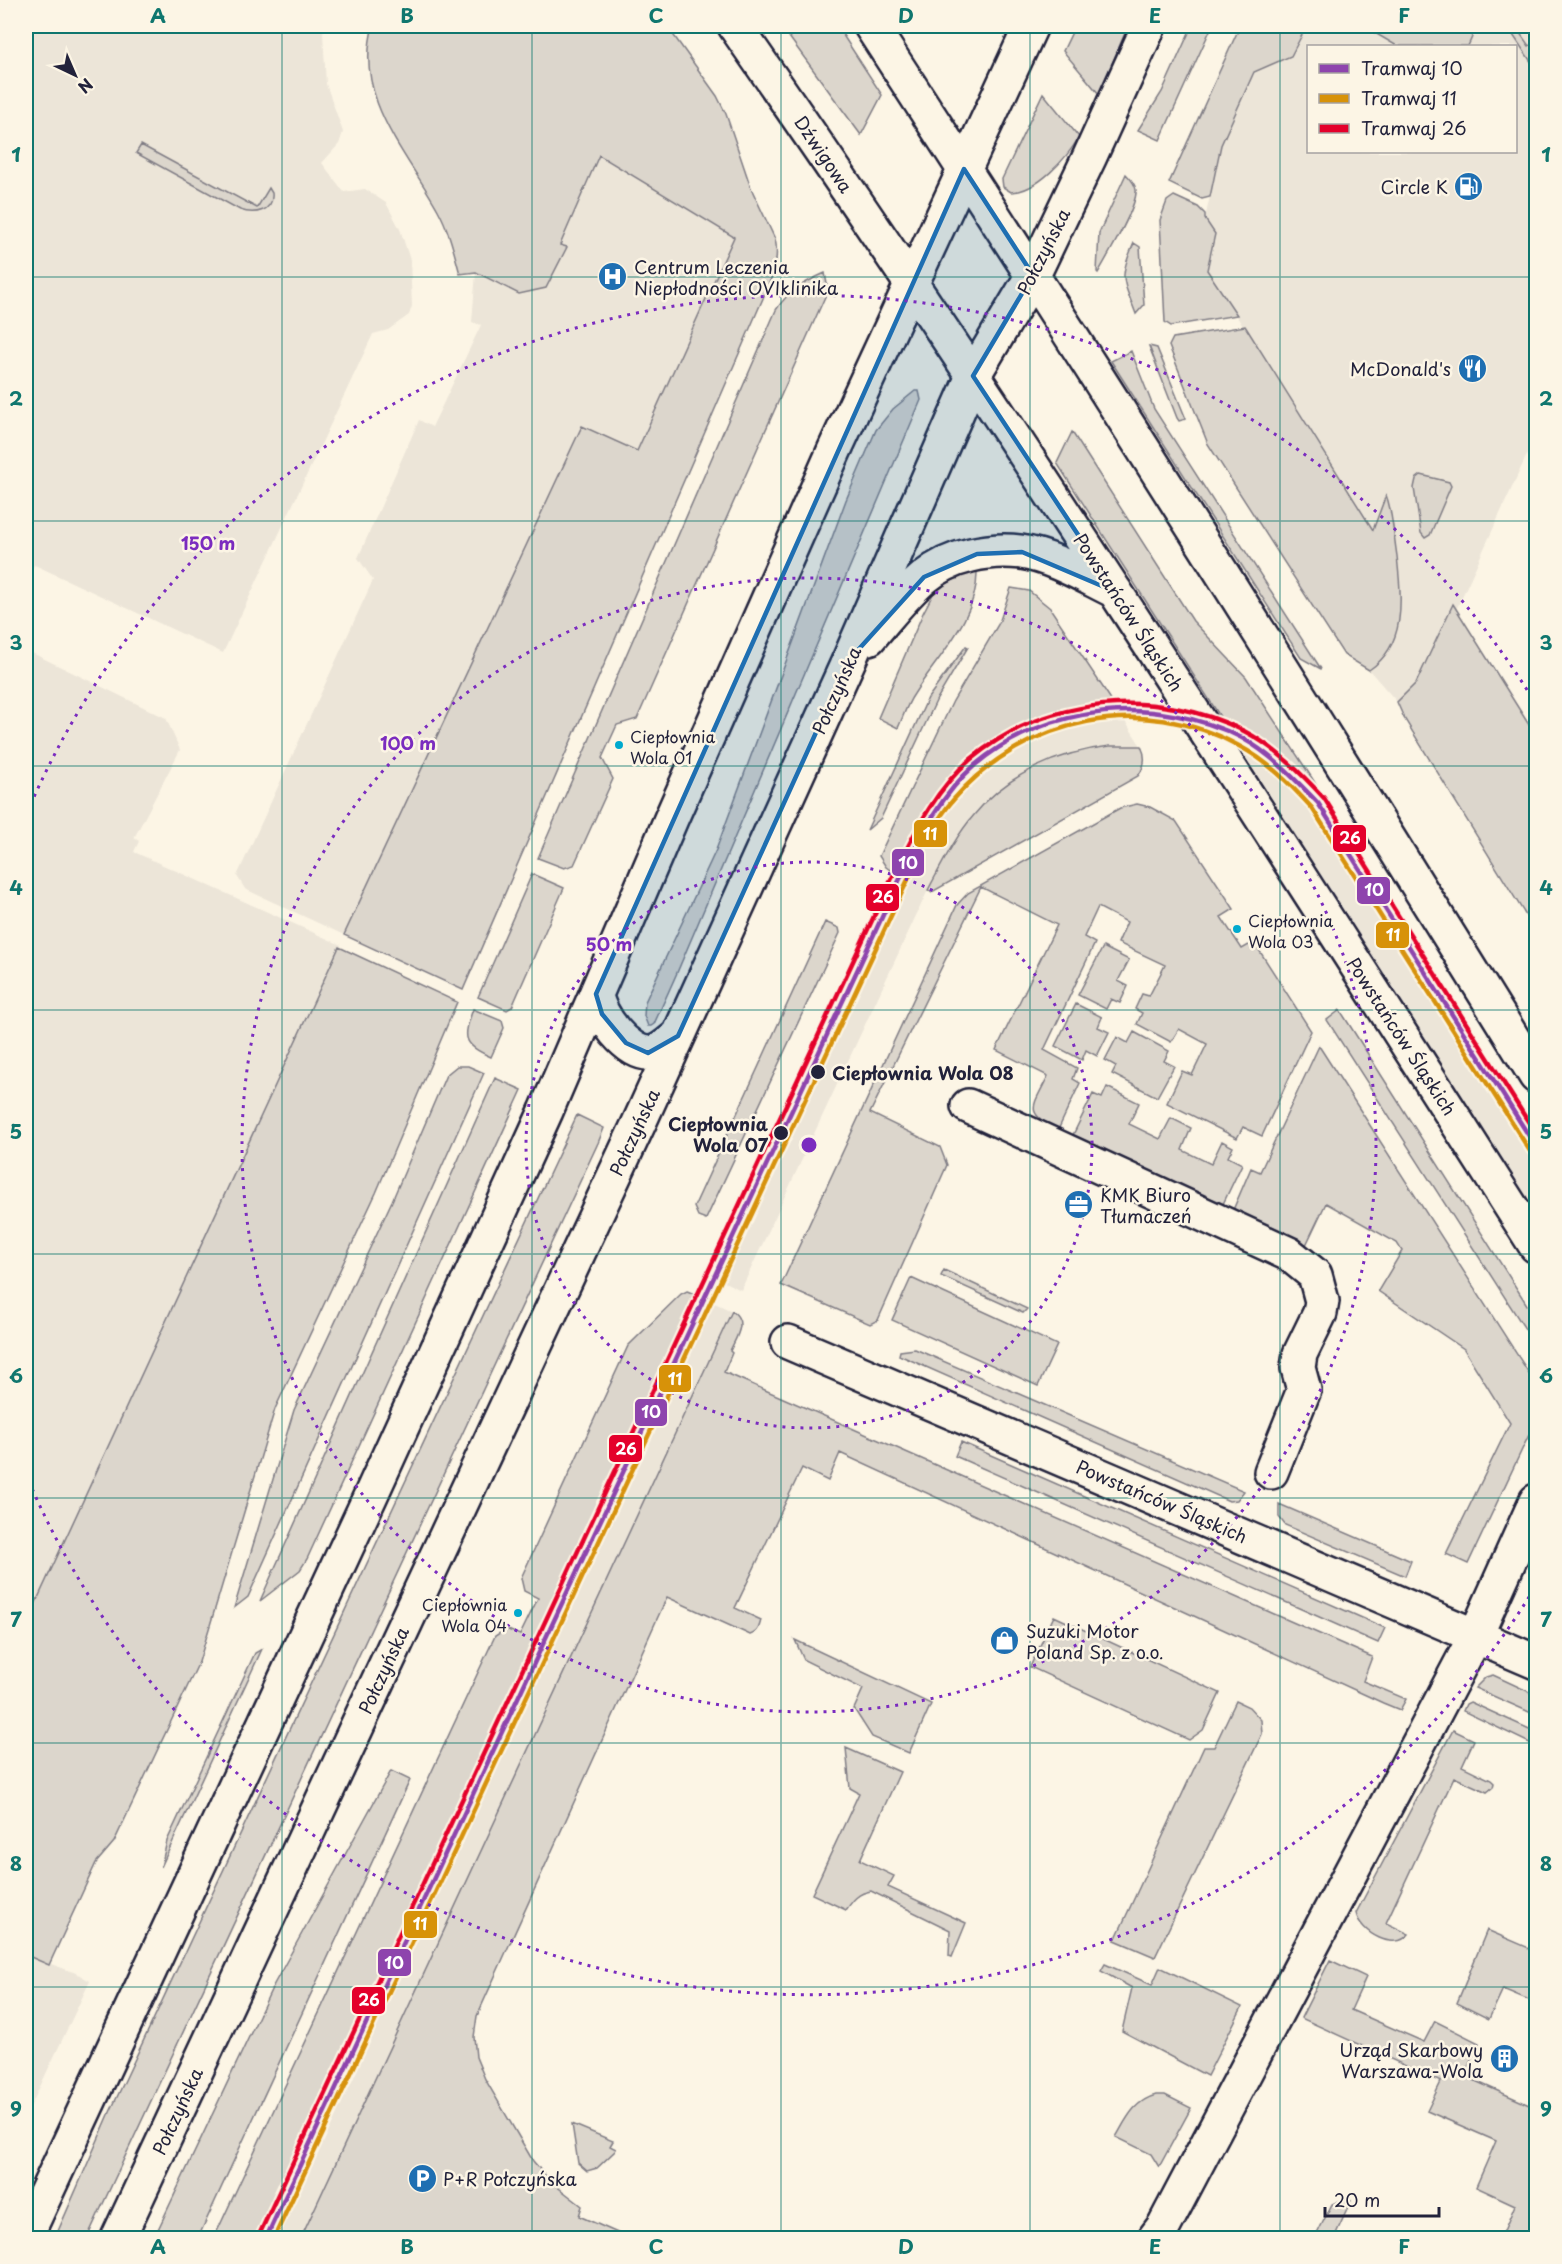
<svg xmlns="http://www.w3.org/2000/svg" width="1562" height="2264" font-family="'Playpen Sans',sans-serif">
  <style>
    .built { fill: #ece5d8; fill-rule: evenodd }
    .green { fill: #dcd6cc; stroke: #7f7c84; stroke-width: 1.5 }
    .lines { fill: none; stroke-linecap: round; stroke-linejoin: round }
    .street-casing { stroke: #22223b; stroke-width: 38 }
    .secondary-casing { stroke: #22223b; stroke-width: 38 }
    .street { stroke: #fcf5e5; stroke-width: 33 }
    .secondary { stroke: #fcf5e5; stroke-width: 33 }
    .tram-1-casing { stroke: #fcf5e5; stroke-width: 9 }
    .tram-2-casing { stroke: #fcf5e5; stroke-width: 9 }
    .tram-3-casing { stroke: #fcf5e5; stroke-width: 9 }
    .tram-1 { stroke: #8e44ad; stroke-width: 4.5 }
    .tram-2 { stroke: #d79209; stroke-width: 4.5 }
    .tram-3 { stroke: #e4002b; stroke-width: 4.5 }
    .marked { fill: #1f6fb2; fill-opacity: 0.2; stroke: #1f6fb2; stroke-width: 4.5; stroke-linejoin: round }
    .grid { fill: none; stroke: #0f766e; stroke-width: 1.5; stroke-opacity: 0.55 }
    .ring { fill: none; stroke: #7b2cbf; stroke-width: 3; stroke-dasharray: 3 6 }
    .bus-dot { fill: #00a9ce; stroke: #fcf5e5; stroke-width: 2 }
    .stop-dot { fill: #22223b; stroke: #fcf5e5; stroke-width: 2 }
    .labels { text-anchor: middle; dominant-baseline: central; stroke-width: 5; stroke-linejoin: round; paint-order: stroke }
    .bus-label { font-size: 16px; fill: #22223b; stroke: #fcf5e5; text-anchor: start }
    .street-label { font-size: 18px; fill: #22223b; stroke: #fcf5e5 }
    .poi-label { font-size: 18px; fill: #22223b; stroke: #fcf5e5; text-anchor: start }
    .stop-label { font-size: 18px; font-weight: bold; fill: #22223b; stroke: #fcf5e5; text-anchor: start }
    .centre { fill: #7b2cbf; stroke: #fcf5e5; stroke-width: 3 }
    .ring-label { font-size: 18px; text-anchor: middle; font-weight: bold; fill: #7b2cbf; stroke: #fcf5e5; stroke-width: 5; stroke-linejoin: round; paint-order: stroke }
    .line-badge { stroke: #fcf5e5; stroke-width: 2 }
    .badge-label { font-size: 16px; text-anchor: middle; font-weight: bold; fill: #fff }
    .neatline { fill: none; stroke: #0f766e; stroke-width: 2 }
    .grid-label { font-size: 20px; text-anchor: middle; font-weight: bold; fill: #0f766e }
  </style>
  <rect width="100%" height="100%" fill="#fcf5e5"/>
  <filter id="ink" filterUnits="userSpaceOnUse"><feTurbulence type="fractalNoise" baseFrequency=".0167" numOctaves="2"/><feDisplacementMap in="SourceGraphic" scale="12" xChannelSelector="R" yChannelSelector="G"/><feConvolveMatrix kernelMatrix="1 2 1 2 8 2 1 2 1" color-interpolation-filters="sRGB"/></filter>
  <g filter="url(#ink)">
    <path class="built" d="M26,26h299l-2,7 3,51 17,48 -4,12 -17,19 22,29 21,-3 21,14 14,26 10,31 2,46 -3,9 -21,15 -15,4 -150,319 -186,-87 -3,-1 -8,19z
      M1292,26h244v409l-80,175 -4,-5 -36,78 -19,19 -28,-32 9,-6 13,-20 9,-29 1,-22 -9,-77 -18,15 -167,-261 8,-36 -10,-15 16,-74 33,-73 32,-13 9,-8 9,-20zM1308,46h208v106h-208z
      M599,155l135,82 -97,214 -55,-24 -238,508 -99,-46 -8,-13 136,-296 -15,-22 61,-138 13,7 49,-102 -9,-3 4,-50 83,-27z
      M26,650l140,68 14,32 -46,88 5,3 -5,11 207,93 -315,679z
      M1112,701l29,45h-31l-31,4 -42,16 -32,20 -45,47 -32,57 -187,400 -35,-17 187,-401 28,-54 16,-23 35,-37 33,-24 47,-20z
      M1221,718l38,20 22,16 46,47 209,325v87z
      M697,1295l35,16 -379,816 -52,111h-45z
      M26,1955l50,18 14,8 -64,135z"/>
    <path class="green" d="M373,26h294l50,70 9,18 25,74 24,51c5,21 -3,38 -11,57l-301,694 -119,-55 238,-509 55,25 97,-214 -135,-82 -39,90 7,2 -21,41 -27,6 -43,-22 -16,2c-6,-22 -11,-44 -22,-64 -32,-58 -85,-113 -65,-184z
      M781,26h56l45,69 -21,40z
      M1075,26h53l-29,68 -36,-43z
      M1192,26h20l-52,114 -22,-10 24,-38z
      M1240,26h52l12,5 -13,25 -37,16 -33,73 -11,52 -8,2 -33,-16z
      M1363,26h110l-1,11 -4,9h-71z
      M1507,26h8l14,20 7,-5v28z
      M1043,93l36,44c-12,21 -42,55 -68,55l-8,-5 -1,-8z
      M141,145l116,63 12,-20 3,5c2,19 -18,22 -32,17l-104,-57z
      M1126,174c4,4 9,9 10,16 2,16 -29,67 -38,83l-1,-1 2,-39z
      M1174,196l24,11 7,7v5l10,15 -8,36 30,45 -66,11 -6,-4 -5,-102 7,-19z
      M1134,243l6,4 4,58 -8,9c-13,-35 -18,-35 -2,-71z
      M825,273l3,17 -191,429 -20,6 -15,33 11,21 -39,86 -10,3 -26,-10 238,-548c12,-19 29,-28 49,-37z
      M1245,326l128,204 13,-35 2,6c5,18 6,36 9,55 4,40 11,88 -28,114l-25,-15 -136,-211 -39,-98 4,-8z
      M1149,346l8,2 29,71 -7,2 -2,-3z
      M1131,351l23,58 167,260 -20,-11 -190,-297z
      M915,391h4l2,9 -245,575 -22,49 -3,2h-3l-4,-10 1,-14 71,-152 130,-350 30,-70 17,-21z
      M1072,432l121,189 53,56 81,124c-34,-38 -61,-60 -106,-83l-164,-255z
      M1421,475l28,7 2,4 -21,49 -5,3 -4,-5 -7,-45 2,-9z
      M977,569c2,48 -39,87 -63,125 -7,10 -11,23 -16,34l-20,-10 45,-105 10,-19 16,-12z
      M1011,588l18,3 21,17 62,93c-22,4 -45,7 -67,15 -80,28 -116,84 -152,156l-7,-5 -7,-11 74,-155 46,-78z
      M1453,604l83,132v196l-132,-214 -7,-16 19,-19z
      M966,646l2,1 -31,52 -56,119 -14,12 61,-132z
      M1110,746h31c5,10 4,21 -3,30l-206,116 -4,-2c14,-26 27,-53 46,-75 33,-41 85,-63 136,-69z
      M1137,804l13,3 26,14 58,88 -13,8 21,32 12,-7 57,89 -49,105 -19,-9 -6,11 -70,-35 15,-32 10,4 15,-31 -28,-15 -8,13 -34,-18 5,-11 -7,-4 7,-15 7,2 16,-31 -47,-22 9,-21 -29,-15 -14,30 11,6 -51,107 33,18 -4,11 7,4 -22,47c-35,-18 -25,-23 -10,-54l-52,-26 61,-125 -76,-38 -111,226 70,34 7,18 -69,155 -8,4 -89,-39 176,-380 11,-12 152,-85z
      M532,874l32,14 -52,119 -5,3 -29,-13z
      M825,922l14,6 1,5 -134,286 -8,-3 -4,-9z
      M339,947l118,55 -81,191 -101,216 -76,253 -85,180 -18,21 -47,102 -23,-10v-331z
      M1103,947l26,13 -11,21 10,5 -8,17 -9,-4 -5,10 -28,-14z
      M1076,1004l26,13 -4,10 11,5 -12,24 -11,-6 -4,10 -27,-14z
      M473,1009l29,12 2,7 -13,29c-29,-13 -28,-19 -18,-48z
      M1340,1010l196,309v27l-209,-326z
      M1134,1032l35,19 -5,10 10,5 -17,31 -45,-23 4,-8 -11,-6 12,-23 11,6z
      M1319,1046l217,338v36l-68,144 -22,-10 64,-131 -46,-74 -86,-58 24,-40 -5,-8 -71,-40 -20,42 -73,-35 18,-42 9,4z
      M457,1066h11l16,7 -236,524 -14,11 60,-198 98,-209 54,-126z
      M495,1078l27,12 -215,469 -7,11 -40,31z
      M1107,1087l32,16 -10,21 31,15 11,-21 20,10 -9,22 29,14 11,-23 11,6 -5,10 14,7 -20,42 -150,-69 21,-43 9,4z
      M577,1115l27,13 -6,15 -511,1095h-32l56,-128z
      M944,1270l83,39 -4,4 -82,-37z
      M911,1278l146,67 -19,41 -146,-66z
      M687,1291l10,4 -441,943h-42l281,-602 11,-7 14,6 18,-37 -14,-7 -3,-13 107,-232 53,-52z
      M732,1311c16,11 4,26 -2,40l2,2 -8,19 648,285 -9,24 43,18 -6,11 -17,-7 -543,-250 -12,28 -26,-13 -67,140 26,12c-2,8 -3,12 -11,15l-4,-2 -79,-36 -190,419 -3,21 2,20 9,22 48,82 18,21 31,24 -3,10 50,22h-328z
      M915,1349l329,142 -7,9 -8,1 -330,-146 1,-4z
      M961,1442l424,186 -7,15 -423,-187z
      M1279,1504l132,57 -6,15 -120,-51 -6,-8z
      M1054,1616l166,77 -17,37 -14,10 -159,-73z
      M795,1640l136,64 -22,49 -37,-16 -18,-28 9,-20 -59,-29z
      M262,1649l-101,218 6,-26 88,-188z
      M1493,1675l43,20v20l-61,-27 11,-11z
      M1236,1701l13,6 12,13 1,14 -107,223 -40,-17 89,-193h10z
      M1470,1702l66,30v14l-73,-35 3,-7z
      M1453,1730l21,10 -12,26 29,14 3,3 -1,4 -6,5 -33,-15 -68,146 23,11c-14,18 -49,-1 -53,-21z
      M846,1748l54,24 -40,88 34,16 -6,11 78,36 -14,34 -3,-1 1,-26 -79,-39c-13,2 -18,9 -25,19l-34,-16 47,-101 -9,-5z
      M391,1771l19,9 -212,458h-44l119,-252z
      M1487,1930l49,21v52l-33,-14 -14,30 -32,-16z
      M1330,1960l36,17 -15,33 73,32 11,-21 44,22 -15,33 72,32v130h-35l14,-33 -39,-18 20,-46 -69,-30 14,-29 -140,-64z
      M1105,1964l47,21 8,-18 82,40 -35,69 -85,-45 10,-43 -31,-17z
      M1156,2095h9l26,13 -32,59 -8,-13 -35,-17c11,-19 18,-36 40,-42z
      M572,2124l41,17 -3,5 6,3 -1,2 -18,17 -10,3 -9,-8z
      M1342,2200l9,1 -17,37h-19l17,-34z"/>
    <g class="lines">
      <defs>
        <path id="street" d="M968,1106l321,148 26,21 7,26 -2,12 -20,41 -2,14 6,22 -33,82
          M788,1342l748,320
          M1155,2238l9,-12 312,-591 60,-134"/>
        <path id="secondary" d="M735,26c278,399 539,810 801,1220
          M871,26c226,347 447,697 665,1050
          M869,638c17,-19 36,-45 56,-61 25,-21 64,-29 96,-25 33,5 65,25 94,39
          M596,994c2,21 31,60 54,59 11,-1 20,-11 28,-17
          M26,2236l344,-739 176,-386 125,-292 163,-368 197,-425
          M118,2238l521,-1115 210,-463 124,-284 60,-101 57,-119 59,-130"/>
      </defs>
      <use href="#street" class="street-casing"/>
      <use href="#secondary" class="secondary-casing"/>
      <use href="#street" class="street"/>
      <use href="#secondary" class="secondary"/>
      <defs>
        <path id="tram-1" d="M266,2238l630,-1351c22,-44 41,-89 79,-122 73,-62 183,-70 267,-27 29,16 53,41 76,65l218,344"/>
        <path id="tram-2" d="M274,2238l629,-1348c15,-30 28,-65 51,-91 71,-82 189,-106 285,-53 29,15 51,38 73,62l218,343"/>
        <path id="tram-3" d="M259,2235l630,-1351c23,-45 43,-92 82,-125 76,-63 186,-72 273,-28 31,16 57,42 80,67l212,336"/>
      </defs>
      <use href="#tram-1" class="tram-1-casing"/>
      <use href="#tram-2" class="tram-2-casing"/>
      <use href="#tram-3" class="tram-3-casing"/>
      <use href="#tram-1" class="tram-1"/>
      <use href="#tram-2" class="tram-2"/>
      <use href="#tram-3" class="tram-3"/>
    </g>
  </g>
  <path class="marked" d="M964,169l69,106 -60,101 143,216 -94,-40 -45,2 -53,23 -75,83 -171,376 -30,17 -22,-10 -24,-29 -6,-20z"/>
  <path class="grid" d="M282,26v2212M532,26v2212M781,26v2212M1030,26v2212M1280,26v2212M26,277h1510M26,521h1510M26,766h1510M26,1010h1510M26,1254h1510M26,1498h1510M26,1743h1510M26,1987h1510"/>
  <g class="ring">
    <circle cx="809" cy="1145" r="283"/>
    <circle cx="809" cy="1145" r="567"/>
    <path d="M1534 1589A850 850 0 0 1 27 1477M27 813A850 850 0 0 1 1534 701"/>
  </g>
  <defs>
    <symbol id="fuel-disc" viewBox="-11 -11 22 22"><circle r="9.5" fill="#1f6fb2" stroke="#fcf5e5"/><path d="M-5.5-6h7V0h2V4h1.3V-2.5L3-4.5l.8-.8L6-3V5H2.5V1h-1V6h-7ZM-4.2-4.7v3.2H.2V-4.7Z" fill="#fff"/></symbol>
    <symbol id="hospital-disc" viewBox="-11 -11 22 22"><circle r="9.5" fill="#1f6fb2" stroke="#fcf5e5"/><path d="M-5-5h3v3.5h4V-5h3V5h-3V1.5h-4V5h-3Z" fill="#fff"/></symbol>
    <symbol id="restaurant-disc" viewBox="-11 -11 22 22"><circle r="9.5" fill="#1f6fb2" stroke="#fcf5e5"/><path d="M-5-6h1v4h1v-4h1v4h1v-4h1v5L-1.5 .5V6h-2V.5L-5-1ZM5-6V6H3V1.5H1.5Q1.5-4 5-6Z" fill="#fff"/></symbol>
    <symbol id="office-disc" viewBox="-11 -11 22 22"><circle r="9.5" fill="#1f6fb2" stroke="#fcf5e5"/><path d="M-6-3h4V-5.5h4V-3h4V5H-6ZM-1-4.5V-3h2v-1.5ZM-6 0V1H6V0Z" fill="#fff"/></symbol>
    <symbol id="shop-disc" viewBox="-11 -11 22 22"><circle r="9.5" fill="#1f6fb2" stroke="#fcf5e5"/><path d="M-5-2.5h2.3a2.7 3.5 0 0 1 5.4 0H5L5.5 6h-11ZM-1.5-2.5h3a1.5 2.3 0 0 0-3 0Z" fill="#fff"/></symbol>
    <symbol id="building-disc" viewBox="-11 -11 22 22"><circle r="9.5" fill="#1f6fb2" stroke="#fcf5e5"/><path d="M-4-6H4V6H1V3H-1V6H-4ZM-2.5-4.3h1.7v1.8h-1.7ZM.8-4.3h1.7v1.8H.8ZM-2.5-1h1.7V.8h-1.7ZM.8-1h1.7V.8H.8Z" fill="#fff"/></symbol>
    <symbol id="parking-disc" viewBox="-11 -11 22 22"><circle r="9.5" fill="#1f6fb2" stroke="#fcf5e5"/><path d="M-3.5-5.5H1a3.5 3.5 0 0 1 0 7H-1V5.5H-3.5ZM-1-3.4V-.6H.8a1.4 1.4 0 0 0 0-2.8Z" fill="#fff"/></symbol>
  </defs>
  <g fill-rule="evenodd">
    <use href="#fuel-disc" x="1452" y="170" width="33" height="33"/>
    <use href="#hospital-disc" x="596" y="260" width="33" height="33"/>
    <use href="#restaurant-disc" x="1456" y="352" width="33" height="33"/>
    <use href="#office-disc" x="1062" y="1188" width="33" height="33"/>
    <use href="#shop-disc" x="988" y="1624" width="33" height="33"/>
    <use href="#building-disc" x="1488" y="2042" width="33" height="33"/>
    <use href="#parking-disc" x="406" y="2162" width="33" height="33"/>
  </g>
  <g class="bus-dot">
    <circle cx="619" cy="745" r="5"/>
    <circle cx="1237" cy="929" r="5"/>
    <circle cx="518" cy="1613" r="5"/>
  </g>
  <g class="stop-dot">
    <circle cx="818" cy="1072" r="8"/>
    <circle cx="781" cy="1133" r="8"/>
  </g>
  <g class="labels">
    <g class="bus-label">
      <text x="630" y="736">Ciepłownia<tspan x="630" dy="21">Wola 01</tspan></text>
      <text x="1248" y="920">Ciepłownia<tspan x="1248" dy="21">Wola 03</tspan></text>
      <text x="507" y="1604" text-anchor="end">Ciepłownia<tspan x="507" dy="21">Wola 04</tspan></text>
    </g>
    <g class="street-label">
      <text transform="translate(824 154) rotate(56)">Dźwigowa</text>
      <text transform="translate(1043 251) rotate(-63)">Połczyńska</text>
      <text transform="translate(1129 612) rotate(57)">Powstańców Śląskich</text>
      <text transform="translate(836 690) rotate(-66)">Połczyńska</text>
      <text transform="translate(1402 1036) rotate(57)">Powstańców Śląskich</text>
      <text transform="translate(634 1132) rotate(-65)">Połczyńska</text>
      <text transform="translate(1162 1501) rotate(23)">Powstańców Śląskich</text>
      <text transform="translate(383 1670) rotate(-65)">Połczyńska</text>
      <text transform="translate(177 2111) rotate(-65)">Połczyńska</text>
    </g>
    <g class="poi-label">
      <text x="1448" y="186" text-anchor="end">Circle K</text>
      <text x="634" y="266">Centrum Leczenia<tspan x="634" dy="21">Niepłodności OVIklinika</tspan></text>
      <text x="1451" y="368" text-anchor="end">McDonald's</text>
      <text x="1100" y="1194">KMK Biuro<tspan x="1100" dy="21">Tłumaczeń</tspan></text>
      <text x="1026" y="1630">Suzuki Motor<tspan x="1026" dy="21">Poland Sp. z o.o.</tspan></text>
      <text x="1483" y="2049" text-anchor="end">Urząd Skarbowy<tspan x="1483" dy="21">Warszawa-Wola</tspan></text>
      <text x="443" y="2178">P+R Połczyńska</text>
    </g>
    <g class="stop-label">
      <text x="832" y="1072">Ciepłownia Wola 08</text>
      <text x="768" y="1123" text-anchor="end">Ciepłownia<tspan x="768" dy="21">Wola 07</tspan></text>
    </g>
  </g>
  <circle cx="809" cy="1145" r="9" class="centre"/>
  <g class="ring-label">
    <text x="208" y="550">150 m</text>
    <text x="408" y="750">100 m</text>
    <text x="609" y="951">50 m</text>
  </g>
  <g class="line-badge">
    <rect x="913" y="819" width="35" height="29" rx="6" fill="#d79209"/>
    <rect x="1332" y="824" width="35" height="29" rx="6" fill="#e4002b"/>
    <rect x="891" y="848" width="34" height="29" rx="6" fill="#8e44ad"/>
    <rect x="1356" y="876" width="35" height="29" rx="6" fill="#8e44ad"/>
    <rect x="865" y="883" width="35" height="29" rx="6" fill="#e4002b"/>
    <rect x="1375" y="921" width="35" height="28" rx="6" fill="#d79209"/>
    <rect x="658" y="1364" width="34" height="29" rx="6" fill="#d79209"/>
    <rect x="634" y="1398" width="34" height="29" rx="6" fill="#8e44ad"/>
    <rect x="608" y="1434" width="35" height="29" rx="6" fill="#e4002b"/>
    <rect x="403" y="1910" width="35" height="29" rx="6" fill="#d79209"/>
    <rect x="377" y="1948" width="35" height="29" rx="6" fill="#8e44ad"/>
    <rect x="351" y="1986" width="35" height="29" rx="6" fill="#e4002b"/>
  </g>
  <g class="badge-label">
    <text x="930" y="840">11</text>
    <text x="1350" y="844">26</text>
    <text x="908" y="869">10</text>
    <text x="1374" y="896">10</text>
    <text x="883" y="903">26</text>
    <text x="1393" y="941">11</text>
    <text x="675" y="1385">11</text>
    <text x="651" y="1418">10</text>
    <text x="626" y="1455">26</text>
    <text x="420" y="1930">11</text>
    <text x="394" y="1969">10</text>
    <text x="369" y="2006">26</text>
  </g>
  <rect width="1562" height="2264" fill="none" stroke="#fcf5e5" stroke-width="66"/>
  <rect x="1307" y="45" width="210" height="108" fill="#fcf5e5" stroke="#a5a1a1" stroke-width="1.5"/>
  <rect x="1319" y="64" width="30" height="9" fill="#8e44ad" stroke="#a5a1a1" stroke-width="1.5"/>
  <text x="1361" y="75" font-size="18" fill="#22223b">Tramwaj 10</text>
  <rect x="1319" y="94" width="30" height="9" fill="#d79209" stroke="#a5a1a1" stroke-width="1.5"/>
  <text x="1361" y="105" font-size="18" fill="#22223b">Tramwaj 11</text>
  <rect x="1319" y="124" width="30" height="9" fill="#e4002b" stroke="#a5a1a1" stroke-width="1.5"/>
  <text x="1361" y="135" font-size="18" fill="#22223b">Tramwaj 26</text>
  <g transform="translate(75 75) rotate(136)" stroke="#fcf5e5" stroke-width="4.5" paint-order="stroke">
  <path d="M0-4.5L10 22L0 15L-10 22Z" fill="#22223b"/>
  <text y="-9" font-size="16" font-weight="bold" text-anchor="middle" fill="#22223b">N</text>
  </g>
  <path d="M1325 2207v9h114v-9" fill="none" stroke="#22223b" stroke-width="3"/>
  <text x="1334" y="2207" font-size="18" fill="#22223b" stroke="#fcf5e5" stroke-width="4.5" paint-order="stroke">20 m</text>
  <rect x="33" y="33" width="1496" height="2198" class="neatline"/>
  <g class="grid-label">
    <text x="158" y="23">A</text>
    <text x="407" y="23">B</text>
    <text x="656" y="23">C</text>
    <text x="906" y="23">D</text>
    <text x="1155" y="23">E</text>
    <text x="1404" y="23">F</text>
    <text x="16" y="162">1</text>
    <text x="1546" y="162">1</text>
    <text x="16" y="406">2</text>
    <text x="1546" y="406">2</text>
    <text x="16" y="650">3</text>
    <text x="1546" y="650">3</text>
    <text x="16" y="895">4</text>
    <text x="1546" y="895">4</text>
    <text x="16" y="1139">5</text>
    <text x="1546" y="1139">5</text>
    <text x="16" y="1383">6</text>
    <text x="1546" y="1383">6</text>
    <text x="16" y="1627">7</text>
    <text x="1546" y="1627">7</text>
    <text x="16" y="1871">8</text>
    <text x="1546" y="1871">8</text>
    <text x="16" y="2116">9</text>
    <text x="1546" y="2116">9</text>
    <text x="158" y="2254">A</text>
    <text x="407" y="2254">B</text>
    <text x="656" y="2254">C</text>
    <text x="906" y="2254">D</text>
    <text x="1155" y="2254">E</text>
    <text x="1404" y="2254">F</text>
  </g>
</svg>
